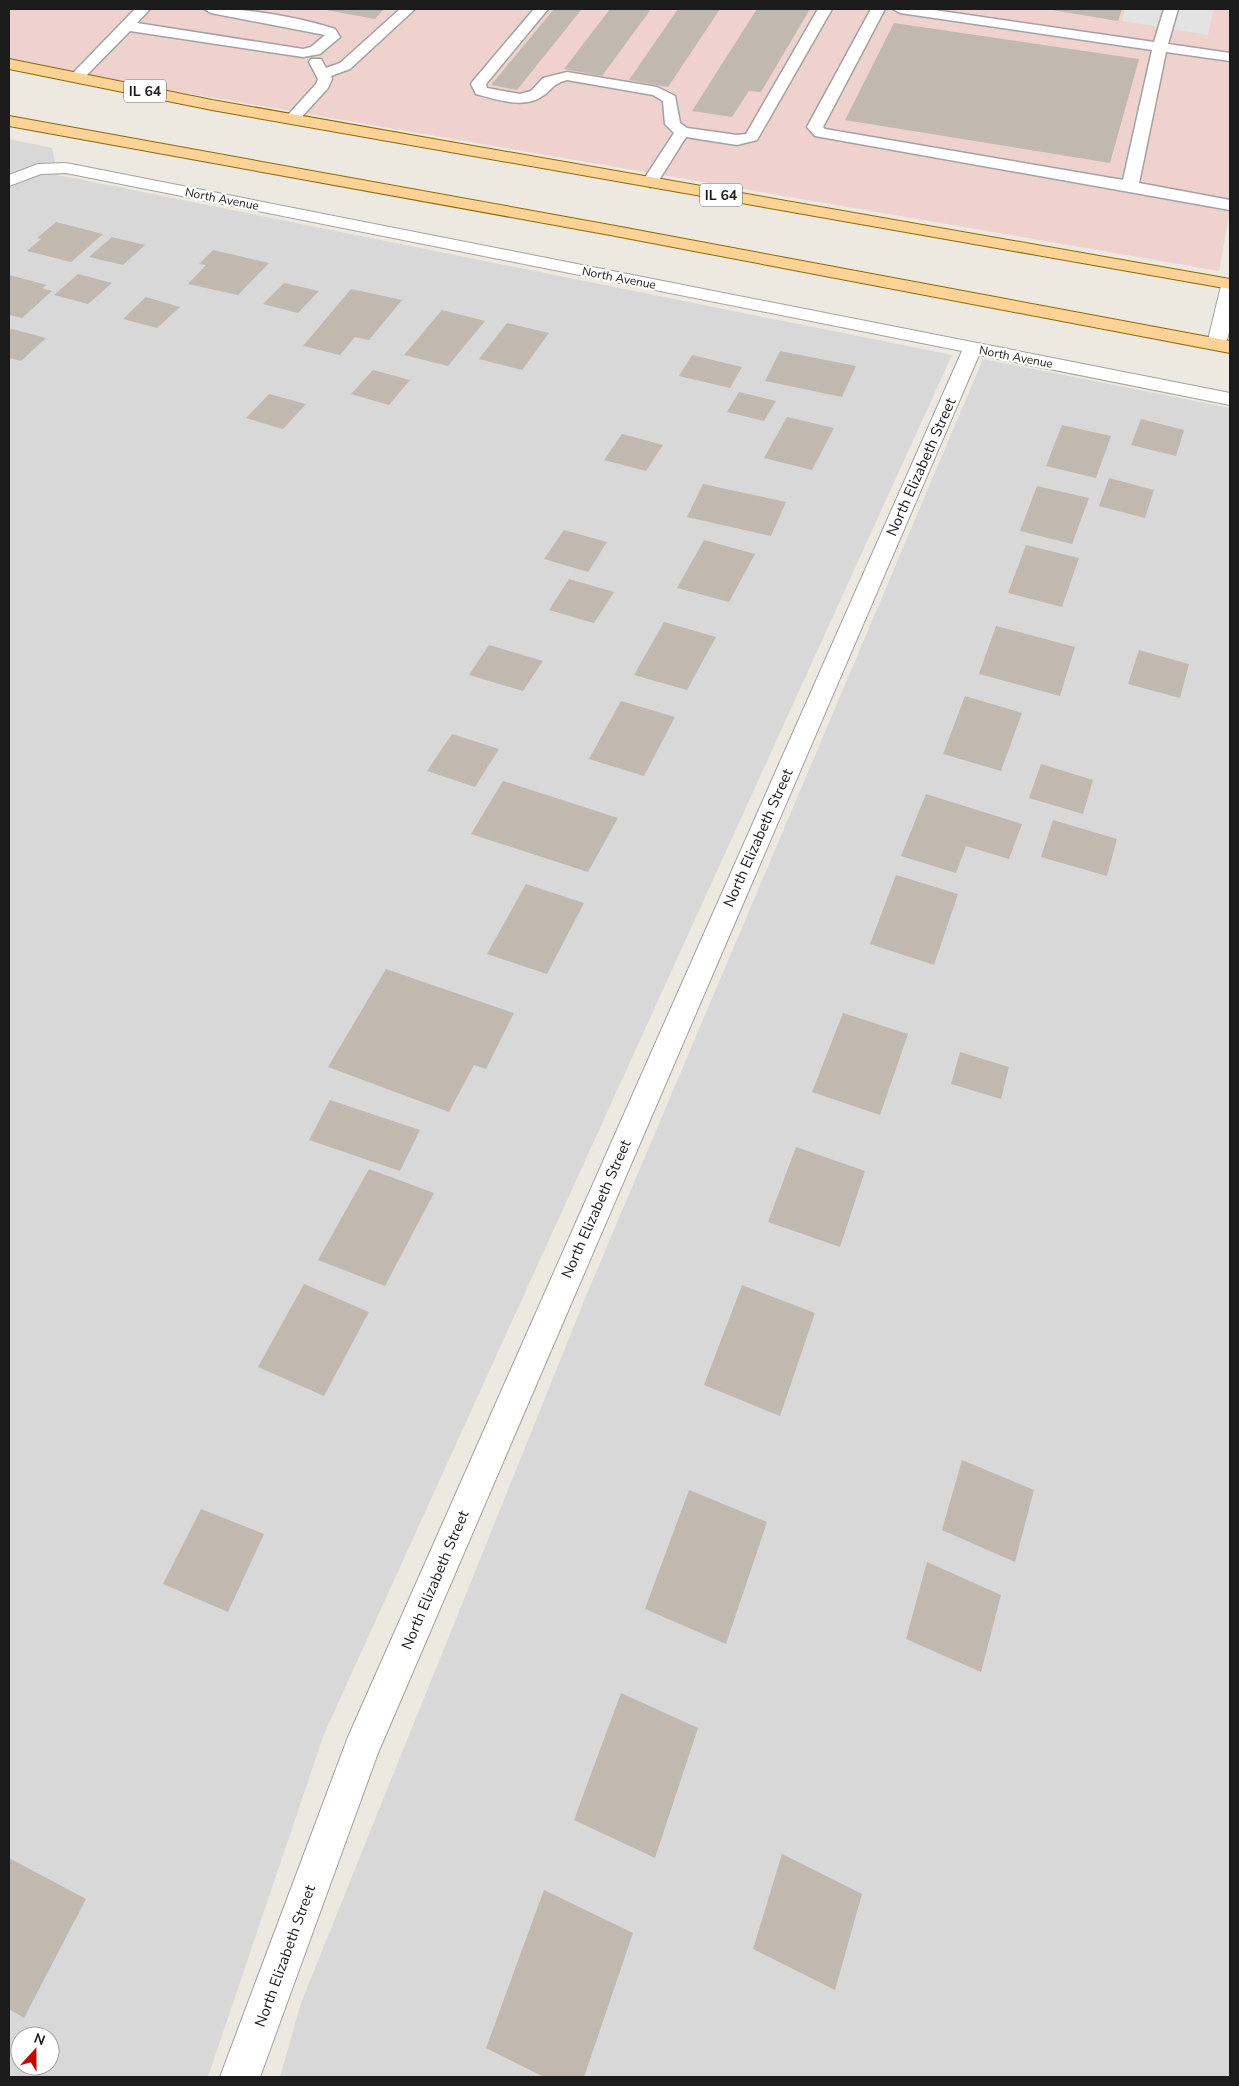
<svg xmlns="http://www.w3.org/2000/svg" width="1239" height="2086" font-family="'Nunito Sans',sans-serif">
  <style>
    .residential { fill: #d9d8d8; fill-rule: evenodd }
    .commercial { fill: #efd1ce }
    .parking { fill: #e3e3e3 }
    .building { fill: #c1b8b0 }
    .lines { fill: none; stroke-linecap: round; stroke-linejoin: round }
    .lane-casing { stroke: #a2a2a2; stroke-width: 3 }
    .street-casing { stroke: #a2a2a2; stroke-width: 2 }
    .primary-casing { stroke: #926600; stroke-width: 2 }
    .lane { fill: #fff; fill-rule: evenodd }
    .street { fill: #fff; fill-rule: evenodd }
    .primary { fill: #fcd396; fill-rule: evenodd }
    .labels { text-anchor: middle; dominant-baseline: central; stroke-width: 4.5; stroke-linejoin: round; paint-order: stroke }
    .far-street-label { font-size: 12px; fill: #1b1b1b; stroke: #fff }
    .shield { fill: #fff; stroke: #5f5f5f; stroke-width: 1 }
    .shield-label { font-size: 14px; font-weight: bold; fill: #1b1b1b }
    .street-label { font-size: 15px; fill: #1b1b1b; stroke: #fff }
  </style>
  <rect width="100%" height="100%" fill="#ede9e0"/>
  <path class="residential" d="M9,139l43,9 6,27 894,180 -628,1379 -116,343h-199zM20,2036h30v30h-30z
    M983,359l247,49v1669h-950l21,-74 290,-719z"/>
  <path class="commercial" d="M9,9h1221v201l-11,61 -1149,-198 -61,-12z"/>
  <path class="parking" d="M1125,9h89l-6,26 -86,-14z"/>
  <path class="building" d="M321,9h63l-9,10z
    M554,9h28l-65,81 -26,-5z
    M610,9h41l-49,67 -38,-7z
    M678,9h42l-52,78 -39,-7z
    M757,9h53l-49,83 -12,-1 -17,26 -40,-6z
    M1046,9h76l-4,12z
    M894,23l245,36 -29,104 -265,-43z
    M56,222l47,12 -32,28 -44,-11 14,-12 -4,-1z
    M112,237l33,8 -22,20 -34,-8z
    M213,250l56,13 -31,32 -50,-11 18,-19 -7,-1z
    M78,274l34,9 -24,21 -34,-9z
    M9,275l38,10 -5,3 10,3 -30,27 -13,-3z
    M284,283l35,8 -21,22 -35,-9z
    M351,289l51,11 -33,40 -14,-3 -15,18 -37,-9z
    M146,297l34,10 -23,21 -34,-9z
    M442,310l43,11 -37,45 -44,-11z
    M507,323l42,10 -27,37 -43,-11z
    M12,329l34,9 -25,23 -12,-3v-27z
    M780,351l76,15 -14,31 -77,-16z
    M692,355l50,12 -12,21 -51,-12z
    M373,370l37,10 -21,25 -38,-11z
    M739,392l37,9 -12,20 -37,-9z
    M269,394l37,10 -23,25 -37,-11z
    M787,417l47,11 -22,42 -48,-12z
    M1141,419l43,11 -8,26 -45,-11z
    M1062,425l49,11 -15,42 -50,-12z
    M622,434l41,11 -17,26 -42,-11z
    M1109,478l45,12 -9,28 -46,-12z
    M703,484l83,18 -15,34 -84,-19z
    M1037,486l52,12 -17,46 -52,-13z
    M564,530l43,12 -19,30 -44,-13z
    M704,540l51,14 -26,48 -52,-14z
    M1026,545l53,13 -17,49 -54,-14z
    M569,579l45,13 -20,31 -45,-13z
    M664,622l52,15 -29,53 -53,-15z
    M996,626l79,21 -15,49 -81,-22z
    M489,645l54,16 -20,30 -54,-16z
    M1139,650l50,14 -9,34 -52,-14z
    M965,696l57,17 -21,58 -58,-17z
    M621,701l54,16 -31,59 -55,-17z
    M452,734l47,15 -24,38 -48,-16z
    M1041,764l52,16 -10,34 -54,-16z
    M503,781l115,37 -30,54 -117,-38z
    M926,794l96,30 -13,35 -43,-13 -10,27 -55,-17z
    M1053,820l64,19 -10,37 -66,-19z
    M896,875l62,19 -24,71 -64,-21z
    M526,884l58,19 -37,71 -60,-20z
    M386,969l128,44 -28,56 -12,-4 -25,47 -121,-45z
    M843,1013l65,21 -28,81 -68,-23z
    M960,1052l49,15 -8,32 -50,-15z
    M330,1100l90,30 -20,41 -91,-31z
    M796,1147l69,24 -25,76 -72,-25z
    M369,1169l65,24 -49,93 -67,-26z
    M304,1284l65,28 -45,84 -66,-29z
    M742,1285l73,28 -35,103 -76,-31z
    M962,1460l72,30 -19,72 -73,-32z
    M689,1490l78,32 -41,122 -81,-35z
    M201,1509l63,25 -36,78 -65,-28z
    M927,1562l74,33 -20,77 -75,-33z
    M621,1693l77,35 -43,130 -81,-38z
    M782,1854l80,40 -27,96 -82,-41z
    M9,1858l77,41 -62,119 -15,-9z
    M544,1890l89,43 -49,144h-40l-58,-29z"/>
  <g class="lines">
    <defs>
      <path id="lane" d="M135,9h15l-13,14 166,26 8,-2 14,-12 -114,-22 -7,-4c37,-2 95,8 131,20l5,8 -20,17 -17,3 -173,-26 -47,48h-10l-2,-3 2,-3z
        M400,9h15l-65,60 -19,7 1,3 -4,9 -31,34h-10l-3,-3 3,-3 29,-32 2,-5 -9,-17 2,-3h10l5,9 14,-5z
        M534,9h14l-62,75 1,4 33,6 11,-3 12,-13 24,-6 90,15 18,9 5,27 7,5 50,7 9,-1 72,-125h14l-75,131 -20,5 -51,-8 -30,48 -6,2 -8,-5 32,-49 -9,-9 -2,-23 -10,-6 -86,-15c-17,5 -13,9 -26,17 -18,12 -46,2 -65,-3l-5,-10 2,-3z
        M871,9h14l-62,118 2,2 298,51 29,-130 -252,-37 -7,-4h34l227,33 10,-33h14l-10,35 62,9v8l-64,-9 -27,131 91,17v10l-415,-74 -8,-9z"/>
      <path id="street" d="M66,163l1164,230v12l-251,-50 -601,1398 -118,324h-40l128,-340 614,-1386 -896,-178 -25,1 -32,12v-11l29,-11z
        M1230,281c1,19 4,50 -7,67h-14l-2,-4 14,-58 3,-4z"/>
      <path id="primary" d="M9,59l203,41 1018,179v10l-1018,-179 -203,-41z
        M9,116l601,109 620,116v12l-620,-118 -601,-109z"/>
    </defs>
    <use href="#lane" class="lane-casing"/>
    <use href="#street" class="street-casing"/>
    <use href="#primary" class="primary-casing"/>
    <use href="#lane" class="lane"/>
    <use href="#street" class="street"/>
    <use href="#primary" class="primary"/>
  </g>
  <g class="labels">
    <g class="far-street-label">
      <text transform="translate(222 199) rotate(11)">North Avenue</text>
      <text transform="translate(619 278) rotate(11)">North Avenue</text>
      <text transform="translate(1016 357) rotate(11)">North Avenue</text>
    </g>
    <g class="shield">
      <rect x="124" y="79.5" width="42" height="23" rx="4"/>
      <rect x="700" y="183.5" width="42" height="23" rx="4"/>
    </g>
    <g class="shield-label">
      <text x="145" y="91">IL 64</text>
      <text x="721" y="195">IL 64</text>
    </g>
    <g class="street-label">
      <text transform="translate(921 467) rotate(-66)">North Elizabeth Street</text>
      <text transform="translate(758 838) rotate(-66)">North Elizabeth Street</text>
      <text transform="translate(596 1209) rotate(-66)">North Elizabeth Street</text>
      <text transform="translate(435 1580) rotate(-67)">North Elizabeth Street</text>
      <text transform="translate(285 1956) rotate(-70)">North Elizabeth Street</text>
    </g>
  </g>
  <rect width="1239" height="2086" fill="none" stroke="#1b1b1b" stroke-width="20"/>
  <g transform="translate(35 2051) rotate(21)"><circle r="24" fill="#ffffff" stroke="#a4a4a4"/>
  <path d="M0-4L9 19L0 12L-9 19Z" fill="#c60600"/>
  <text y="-8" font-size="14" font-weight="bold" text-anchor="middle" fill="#1b1b1b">N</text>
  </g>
</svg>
